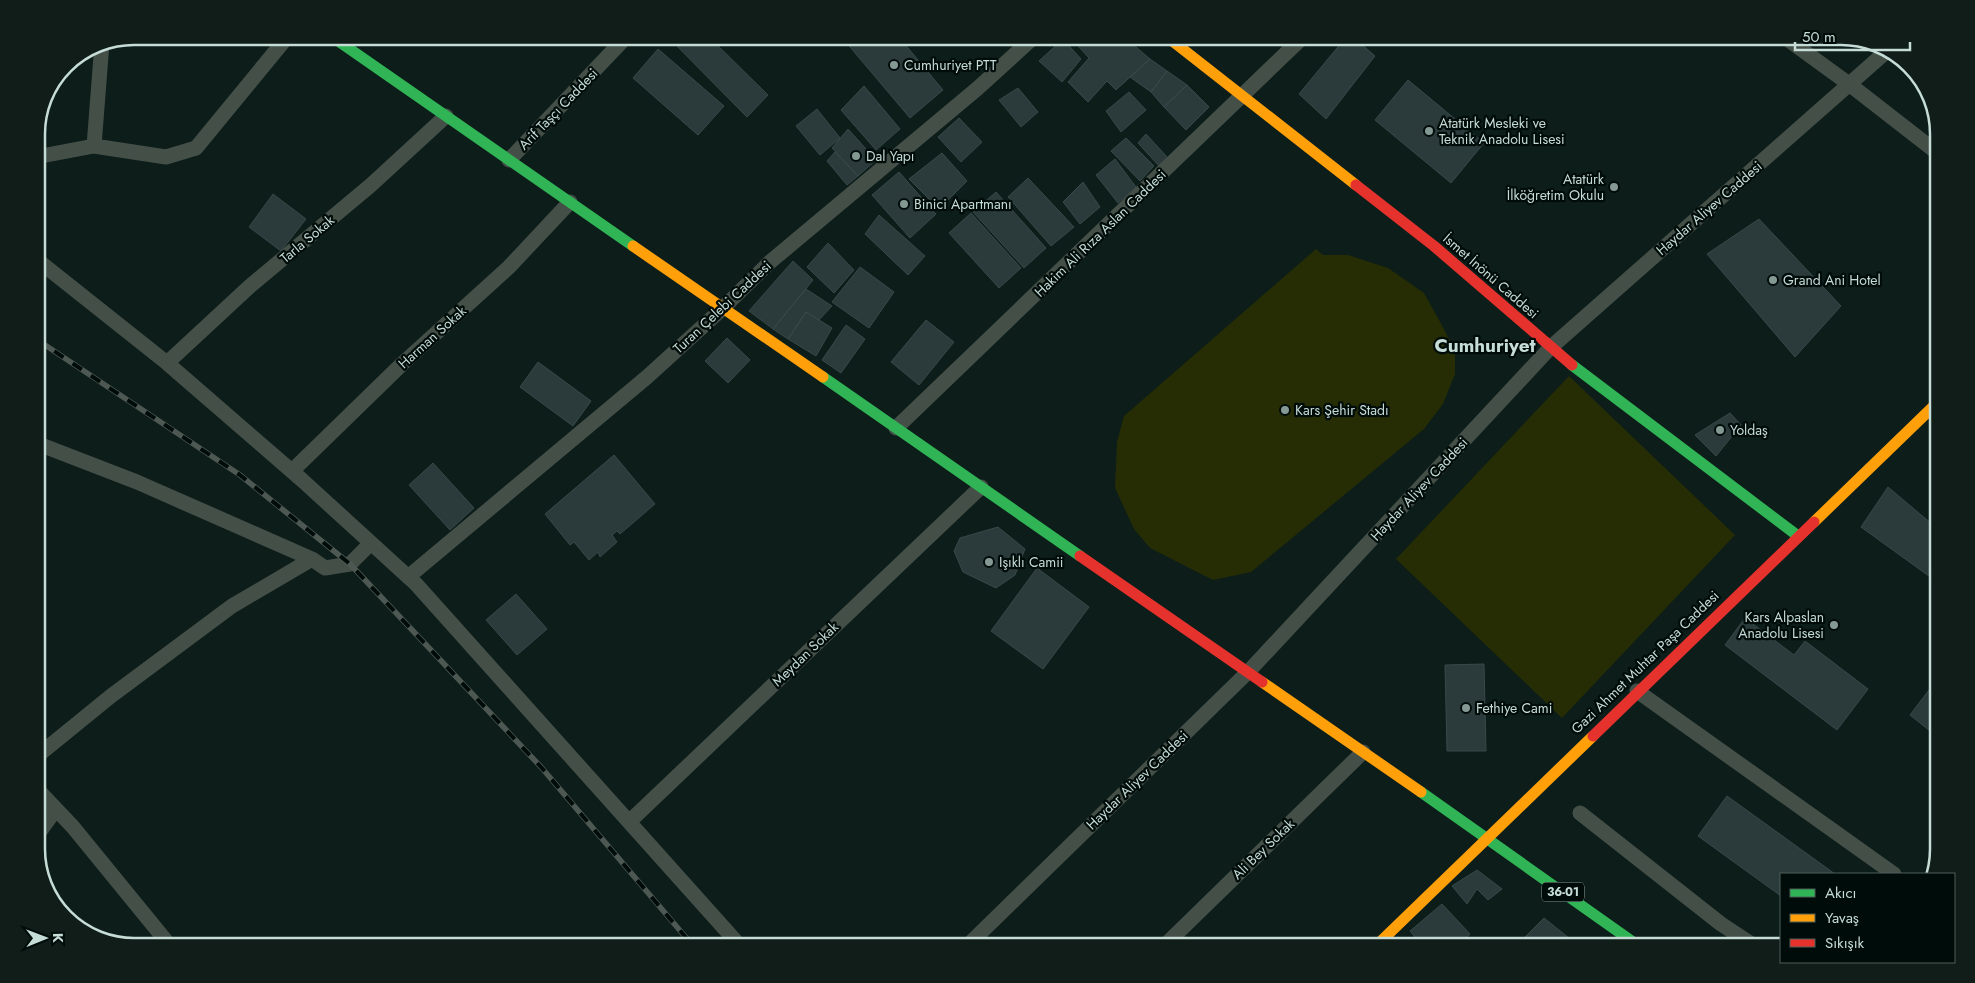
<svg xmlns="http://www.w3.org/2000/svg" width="1975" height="983" font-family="Jost,sans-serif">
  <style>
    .green { fill: #262d04 }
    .building { fill: #2b3b3b; stroke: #384949 }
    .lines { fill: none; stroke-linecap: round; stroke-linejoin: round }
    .lane { stroke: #444f48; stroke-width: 8 }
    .street { stroke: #444f48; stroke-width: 15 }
    .fast { stroke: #30b455; stroke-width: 11 }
    .slow { stroke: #ff9f0a; stroke-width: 11 }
    .jam { stroke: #e5322d; stroke-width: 11 }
    .rail-casing { stroke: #4d5853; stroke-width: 5.5 }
    .rail { stroke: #000c09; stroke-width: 4; stroke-dasharray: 11; stroke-linecap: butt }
    .poi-dot { fill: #859994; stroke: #000c09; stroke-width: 2 }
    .labels { text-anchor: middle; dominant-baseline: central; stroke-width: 4.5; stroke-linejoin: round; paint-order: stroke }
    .shield { fill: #000c09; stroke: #8b9e98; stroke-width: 1 }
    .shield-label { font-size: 12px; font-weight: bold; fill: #c6dcd6 }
    .poi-label { font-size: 14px; fill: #c6dcd6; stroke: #000c09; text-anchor: start }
    .street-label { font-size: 14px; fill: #c6dcd6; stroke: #000c09 }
    .district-label { font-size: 19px; font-weight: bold; fill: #c6dcd6; stroke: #000c09 }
    .rim { fill: none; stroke: #c6dcd6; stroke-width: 2.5 }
  </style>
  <rect width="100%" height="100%" fill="#0c1d1a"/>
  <path class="green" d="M1316,249l7,6h25l40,13 36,25 15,27 16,30v24l-12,30 -19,25 -173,143 -38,8 -63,-32 -16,-19 -19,-41 2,-46 7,-26z
    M1569,376l166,159 -173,183 -166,-159z"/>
  <path class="building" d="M667,36h41l60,59 -21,22z
    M850,36h48l45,54 -33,28 -65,-77z
    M1068,36h21l-11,10z
    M1089,36h34l27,23 -34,31 -9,-9 -19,21 -20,-20 21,-24 -11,-12z
    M1347,36h5l23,20 -49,63 -27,-25z
    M1063,39l18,20 -19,23 -23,-21z
    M658,49l66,57 -26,29 -65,-57z
    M1150,59l17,12 -16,21 -21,-15z
    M1167,71l20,14 -23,22 -13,-15z
    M1408,80l76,63 -33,40 -76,-63z
    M1187,85l22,22 -23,23 -22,-23z
    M864,86l36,43 -24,21 -35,-40z
    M1018,88l20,24 -17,15 -22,-27z
    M1129,92l17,18 -25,22 -15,-21z
    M817,109l23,29 -20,17 -24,-29z
    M959,118l23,24 -21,20 -23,-25z
    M848,129l28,31 -18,16 -26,-28z
    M1146,134l22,24 -9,8 -21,-23z
    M1126,138l28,28 -14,15 -29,-30z
    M835,152l23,24 -11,9 -20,-24z
    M942,153l25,28 -28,28 -30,-30z
    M1115,159l21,28 -18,16 -22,-28z
    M899,172l37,42 -26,24 -38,-43z
    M1028,178l46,49 -23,19 -43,-49z
    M1083,182l17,25 -20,17 -17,-22z
    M996,192l50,56 -22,20 -51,-56z
    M273,194l33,25 -25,32 -32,-24z
    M971,213l50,55 -22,20 -50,-55z
    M879,215l46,41 -17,19 -43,-41z
    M1759,219l82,87 -46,51 -88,-103z
    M828,243l26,27 -20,23 -27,-26z
    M793,261l20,19 -40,49 -24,-18z
    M860,267l34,25 -25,36 -37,-26z
    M806,289l26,17 -13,14 -13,-8 -18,27 -15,-10z
    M806,312l26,16 -16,28 -28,-17z
    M926,320l28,22 -35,43 -28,-23z
    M846,325l19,14 -24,34 -19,-13z
    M727,338l23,22 -22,23 -23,-22z
    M538,362l53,39 -18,25 -53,-39z
    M1730,413l11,12 -25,31 -21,-21z
    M614,455l41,49 -35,30 -3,-3 -5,4 5,7 -17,15 -2,-5 -9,8 -15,-18 -4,3 -25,-31z
    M433,463l41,45 -24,22 -41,-45z
    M1888,487l51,43v41l-6,8 -72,-52z
    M998,527l27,22 -10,26 -19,13 -33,-16 -9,-21 6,-13z
    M1037,568l52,39 -46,62 -52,-38z
    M516,594l31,35 -30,26 -31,-35z
    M1745,618l49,37 11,-14 63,48 -31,41 -112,-85z
    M1484,664l2,87h-39l-2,-86z
    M1935,682l4,3v53l-29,-23z
    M1727,796l108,78h-54v22l-83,-60z
    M1477,870l25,19 -14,11 -11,-11 -10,15 -15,-18z
    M1442,904l28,30 -12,13h-35l-13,-16z
    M1544,918l25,20 -9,9h-45z"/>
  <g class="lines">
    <path class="lane" d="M1273,36l19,12"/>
    <path class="street" d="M1783,36l66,48 90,70
      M94,146l8,-103
      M36,157l58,-11 72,11 30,-9 92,-112
      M509,160l118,-124
      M36,259l131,104 135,117 114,104 325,363
      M167,363l82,-76 122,-102 75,-69
      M896,428l408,-392
      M36,443l101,39 175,77 13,9 25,-4 21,-21
      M292,471l110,-107 107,-97 61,-65
      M408,577l239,-200 76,-69 47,-46 208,-174 57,-52
      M1637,691l257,183
      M36,757l75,-61 121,-90 80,-47
      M36,788l37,39 98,120
      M1580,813l141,111 35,23
      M629,822l352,-335
      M36,837l20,-28
      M966,947l282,-275 302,-324 338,-298
      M1163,947l200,-195"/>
    <path class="fast" d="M331,36l302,210
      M1572,365l226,171
      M823,377l257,179
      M1421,792l219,155"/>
    <path class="slow" d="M1166,36l190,149
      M633,246l190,131
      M1814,522l125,-121
      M1262,682l159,110
      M1375,947l218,-211"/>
    <path class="jam" d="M1356,185l78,61 138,119
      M1080,556l182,126
      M1593,736l221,-214"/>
    <defs>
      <path id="rail" d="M36,339l204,136 110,89 191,203 153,180"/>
    </defs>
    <use href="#rail" class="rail-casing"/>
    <use href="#rail" class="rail"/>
  </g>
  <g class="poi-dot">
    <circle cx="894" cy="65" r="5"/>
    <circle cx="1429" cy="131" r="5"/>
    <circle cx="856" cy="156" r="5"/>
    <circle cx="1614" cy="187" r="5"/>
    <circle cx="904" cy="204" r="5"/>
    <circle cx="1773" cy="280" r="5"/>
    <circle cx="1285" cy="410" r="5"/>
    <circle cx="1720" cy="430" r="5"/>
    <circle cx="989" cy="562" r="5"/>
    <circle cx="1834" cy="625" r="5"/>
    <circle cx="1466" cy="708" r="5"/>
  </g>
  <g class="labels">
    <rect class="shield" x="1542" y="882.5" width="42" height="19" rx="4"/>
    <g class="shield-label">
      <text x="1563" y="892">36-01</text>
    </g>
    <g class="poi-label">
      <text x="904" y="65">Cumhuriyet PTT</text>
      <text x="1439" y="123">Atatürk Mesleki ve<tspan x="1439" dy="16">Teknik Anadolu Lisesi</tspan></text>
      <text x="866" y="156">Dal Yapı</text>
      <text x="1604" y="179" text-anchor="end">Atatürk<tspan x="1604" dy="16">İlköğretim Okulu</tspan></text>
      <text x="914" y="204">Binici Apartmanı</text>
      <text x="1783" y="280">Grand Ani Hotel</text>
      <text x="1295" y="410">Kars Şehir Stadı</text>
      <text x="1730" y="430">Yoldaş</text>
      <text x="999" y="562">Işıklı Camii</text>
      <text x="1824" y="617" text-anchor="end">Kars Alpaslan<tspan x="1824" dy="16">Anadolu Lisesi</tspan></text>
      <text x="1476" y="708">Fethiye Cami</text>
    </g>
    <g class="street-label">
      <text transform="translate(558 109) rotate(-46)">Arif Taşçı Caddesi</text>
      <text transform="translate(1709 208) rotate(-41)">Haydar Aliyev Caddesi</text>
      <text transform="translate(1100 233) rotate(-44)">Hakim Ali Rıza Aslan Caddesi</text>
      <text transform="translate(307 239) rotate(-40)">Tarla Sokak</text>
      <text transform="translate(1491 276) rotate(41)">İsmet İnönü Caddesi</text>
      <text transform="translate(722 307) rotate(-43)">Turan Çelebi Caddesi</text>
      <text transform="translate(432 337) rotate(-42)">Harman Sokak</text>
      <text transform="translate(1419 489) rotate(-47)">Haydar Aliyev Caddesi</text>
      <text transform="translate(805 654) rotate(-44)">Meydan Sokak</text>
      <text transform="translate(1645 662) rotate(-44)">Gazi Ahmet Muhtar Paşa Caddesi</text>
      <text transform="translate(1137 780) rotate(-44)">Haydar Aliyev Caddesi</text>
      <text transform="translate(1263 849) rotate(-44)">Ali Bey Sokak</text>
    </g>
    <g class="district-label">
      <text x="1485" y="345">Cumhuriyet</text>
    </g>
  </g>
  <path d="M0 0H1975V983H0ZM134 45H1841A89 89 0 0 1 1930 134V849A89 89 0 0 1 1841 938H134A89 89 0 0 1 45 849V134A89 89 0 0 1 134 45Z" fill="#101d19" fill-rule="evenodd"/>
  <path class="rim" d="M134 45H1841A89 89 0 0 1 1930 134V849A89 89 0 0 1 1841 938H134A89 89 0 0 1 45 849V134A89 89 0 0 1 134 45Z"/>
  <rect x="1780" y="873" width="175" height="90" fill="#000c09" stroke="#4f5f5b"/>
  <rect x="1790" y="889" width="25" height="8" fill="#30b455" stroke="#4f5f5b"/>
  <text x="1825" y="898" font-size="15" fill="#c6dcd6">Akıcı</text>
  <rect x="1790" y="914" width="25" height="8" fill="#ff9f0a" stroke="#4f5f5b"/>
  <text x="1825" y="923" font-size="15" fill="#c6dcd6">Yavaş</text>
  <rect x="1790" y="939" width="25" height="8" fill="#e5322d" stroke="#4f5f5b"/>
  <text x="1825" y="948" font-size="15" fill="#c6dcd6">Sıkışık</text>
  <g transform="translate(45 938) rotate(89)" stroke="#000c09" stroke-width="4" paint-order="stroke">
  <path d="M0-4L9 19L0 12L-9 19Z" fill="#c6dcd6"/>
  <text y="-8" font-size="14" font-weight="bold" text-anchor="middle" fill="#c6dcd6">K</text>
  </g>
  <path d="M1795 42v8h115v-8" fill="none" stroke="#c6dcd6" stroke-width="2.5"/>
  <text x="1802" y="42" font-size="15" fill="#c6dcd6" stroke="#000c09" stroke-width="4" paint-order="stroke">50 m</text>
</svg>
